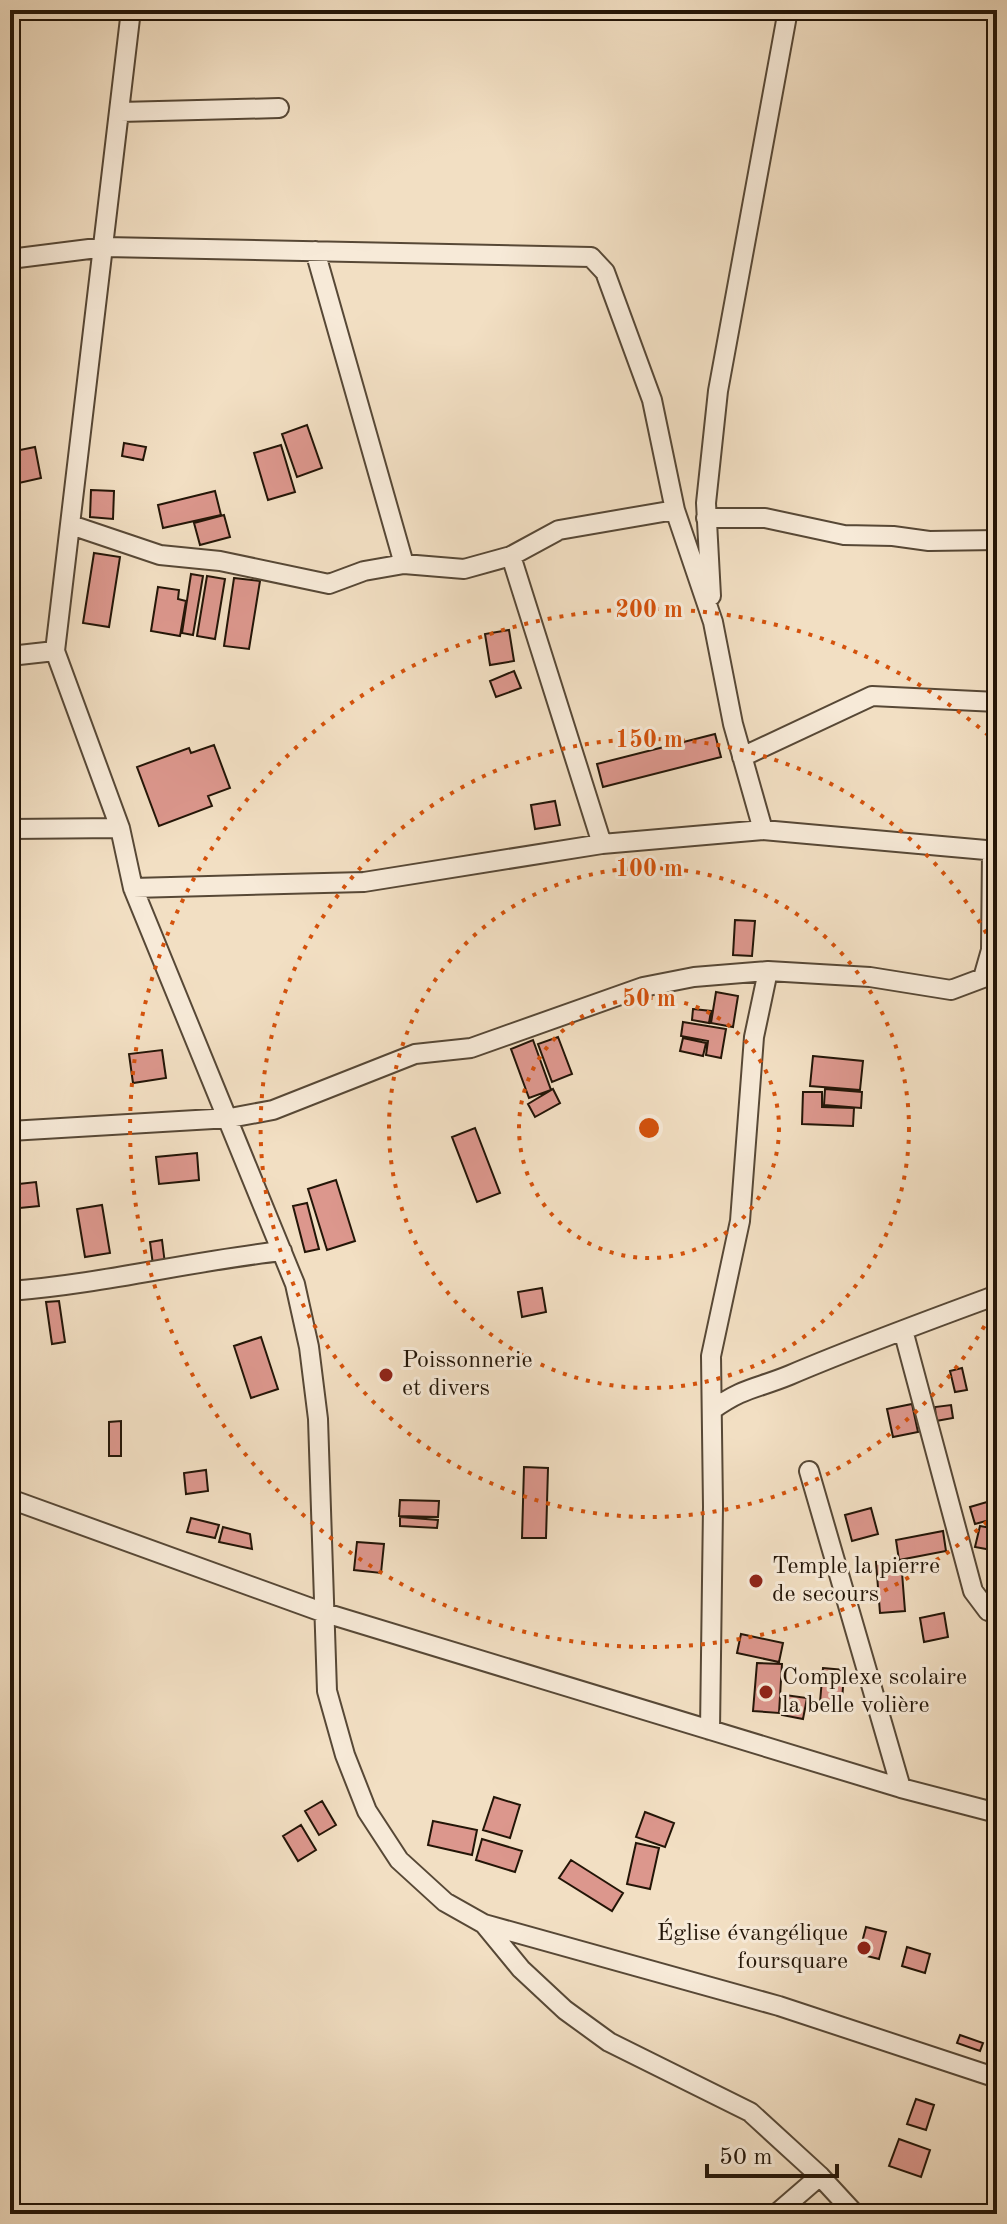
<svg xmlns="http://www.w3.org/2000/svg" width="1007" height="2224" font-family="'Old Standard TT',serif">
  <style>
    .building { fill: #dc978d; stroke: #231507; stroke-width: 2 }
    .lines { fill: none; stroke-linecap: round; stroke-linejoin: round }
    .minor-casing { stroke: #574836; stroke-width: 22 }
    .minor { stroke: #f7ead8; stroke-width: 18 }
    .ring { fill: none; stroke: #d4520c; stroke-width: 4; stroke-dasharray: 4 8 }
    .poi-dot { fill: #8f2418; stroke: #f7ead8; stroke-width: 3 }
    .labels { text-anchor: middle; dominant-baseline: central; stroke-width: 6; stroke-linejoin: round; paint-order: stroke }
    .poi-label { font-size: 24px; fill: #231507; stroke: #f7ead8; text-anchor: start }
    .centre { fill: #d4520c; stroke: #f7ead8; stroke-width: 4 }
    .ring-label { font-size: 24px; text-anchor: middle; font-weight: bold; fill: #d4520c; stroke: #f7ead8; stroke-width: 6; stroke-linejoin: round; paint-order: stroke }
  </style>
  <rect width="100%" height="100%" fill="#f2dfc3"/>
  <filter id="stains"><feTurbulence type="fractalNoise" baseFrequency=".0025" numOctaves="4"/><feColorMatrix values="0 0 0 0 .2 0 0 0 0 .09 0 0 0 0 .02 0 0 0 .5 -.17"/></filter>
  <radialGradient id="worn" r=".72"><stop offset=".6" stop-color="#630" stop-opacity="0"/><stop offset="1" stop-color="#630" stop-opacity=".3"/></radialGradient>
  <path class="building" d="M307,425l15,43 -25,9 -15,-43z
    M124,443l22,4 -3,13 -21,-4z
    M281,445l14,47 -27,8 -14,-47z
    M35,447l6,31 -31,7v-33z
    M91,490l23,1 -1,28 -23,-2z
    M215,491l6,24 -58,13 -5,-23z
    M224,515l6,22 -30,8 -6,-22z
    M94,553l26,4 -11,70 -26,-4z
    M191,574l12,2 -10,59 -11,-2z
    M207,576l18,3 -10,60 -18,-3z
    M234,578l26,3 -11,68 -25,-3z
    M158,587l21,3 -1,9 8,2 -6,35 -29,-5z
    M509,630l5,31 -24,4 -5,-31z
    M514,671l7,17 -25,9 -6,-16z
    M715,734l6,23 -118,30 -6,-23z
    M214,745l16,43 -22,8 4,10 -53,20 -22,-59 52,-19 2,5z
    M555,801l5,24 -25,4 -4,-24z
    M735,920l20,1 -3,35 -19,-1z
    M716,992l22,4 -5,31 -22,-4z
    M693,1009l18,2 -2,12 -17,-3z
    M683,1022l43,7 -5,29 -15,-3 2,-14 -27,-5z
    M558,1037l14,37 -20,8 -14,-38z
    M683,1038l23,5 -3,13 -23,-5z
    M533,1040l18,50 -22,8 -18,-49z
    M162,1050l4,28 -33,5 -4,-29z
    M813,1056l50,5 -3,29 -50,-4z
    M553,1089l7,14 -25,14 -7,-13z
    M825,1089l37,3 -1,16 -37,-3z
    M803,1092h19v15l32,1 -1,18 -51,-2z
    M475,1128l25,65 -23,9 -25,-65z
    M197,1153l2,27 -40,4 -3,-27z
    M336,1180l19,61 -28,9 -19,-61z
    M36,1182l3,24 -29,3v-24z
    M307,1203l12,46 -14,3 -12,-46z
    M102,1205l8,48 -25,4 -8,-48z
    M162,1240l3,24 -12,1 -3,-23z
    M542,1288l4,24 -24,5 -4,-25z
    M59,1301l6,41 -13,2 -6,-42z
    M997,1318v42l-9,-40z
    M261,1337l17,52 -27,9 -17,-52z
    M962,1368l5,22 -12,2 -5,-21z
    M912,1404l6,28 -25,5 -6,-28z
    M951,1405l2,13 -17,3 -1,-14z
    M121,1421v35h-12v-34z
    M524,1467l24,1 -2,70h-24z
    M206,1470l2,21 -22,3 -2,-21z
    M997,1499v19l-22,6 -5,-17z
    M400,1500l39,1 -1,16 -39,-1z
    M871,1508l7,26 -26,7 -7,-26z
    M400,1517l38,3 -1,8 -37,-2z
    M191,1518l28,7 -4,13 -28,-6z
    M980,1526l17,3v22l-22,-4z
    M223,1527l27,7 2,15 -33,-7z
    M943,1531l3,20 -47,9 -3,-20z
    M357,1542l27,2 -3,29 -27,-3z
    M901,1560l4,51 -25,2 -4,-51z
    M944,1613l4,24 -24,5 -4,-24z
    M741,1634l42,9 -4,19 -42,-9z
    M757,1663l25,1 -3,49 -26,-2z
    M823,1668l21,2 -2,33 -22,-1z
    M785,1695l22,3 -4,21 -21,-4z
    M494,1797l26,8 -10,33 -27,-8z
    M322,1801l14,24 -17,10 -14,-24z
    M645,1812l29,11 -9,24 -29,-10z
    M433,1821l44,9 -5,25 -44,-10z
    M301,1825l15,25 -18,11 -15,-25z
    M482,1839l40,12 -7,21 -39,-12z
    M636,1843l23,5 -9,41 -23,-5z
    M571,1860l52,33 -11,18 -53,-33z
    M866,1927l20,5 -7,27 -20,-5z
    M907,1947l23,7 -5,19 -23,-7z
    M960,2035l23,8 -3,8 -23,-8z
    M916,2099l18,6 -8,25 -19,-6z
    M899,2139l31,11 -9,27 -32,-11z"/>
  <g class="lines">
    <defs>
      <path id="minor" d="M131,10l-76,641 65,177 13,60 162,396 14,63 9,72 9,272 18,64 22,56 32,49 46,42 39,22 37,45 44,41 44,32 141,70 70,64 35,38
        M120,112l159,-4
        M315,251l89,313
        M10,259l95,-12 486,10 14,15 47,128 23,110 38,112 20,102 30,106
        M706,518h59l79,17 49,1 36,5 68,-1
        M71,525l89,30 60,6 109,23 35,-13 40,-7 60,5 47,-13 48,-26 116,-20
        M511,556l91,288
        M711,596l-5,-93 12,-112 70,-381
        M10,656l45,-5
        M742,757l130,-61 125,6
        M10,829l110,-1
        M133,888l231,-6 238,-38 161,-14 234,21
        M10,1131l220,-13 43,-8 142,-56 56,-6 172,-61 51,-10 74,-6 102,6 81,13 32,-12 8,-28 1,-99
        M10,1291c92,-7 181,-30 272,-40
        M903,1330l70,261 15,20 9,2
        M712,1410c32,-23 44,-21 78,-35 68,-29 137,-54 207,-80
        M809,1471l92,317
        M10,1499l312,113 579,176 96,25
        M710,1730l3,-223 -2,-151 29,-135 14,-184 14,-66
        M484,1924l295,82 218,72
        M776,2214l44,-38"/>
    </defs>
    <use href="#minor" class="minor-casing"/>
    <use href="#minor" class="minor"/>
  </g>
  <g class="ring">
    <circle cx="649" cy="1128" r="130"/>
    <circle cx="649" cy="1128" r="260"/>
    <path d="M996 1305A389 389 0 1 1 996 951"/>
    <path d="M996 1514A519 519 0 1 1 996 742"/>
  </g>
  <g class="poi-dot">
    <circle cx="386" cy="1375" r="8"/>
    <circle cx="756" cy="1581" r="8"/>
    <circle cx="766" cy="1692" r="8"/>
    <circle cx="864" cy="1948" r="8"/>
  </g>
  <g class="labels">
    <g class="poi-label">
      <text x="402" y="1361">Poissonnerie<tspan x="402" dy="28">et divers</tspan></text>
      <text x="772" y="1567">Temple la pierre<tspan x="772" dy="28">de secours</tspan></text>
      <text x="782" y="1678">Complexe scolaire<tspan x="782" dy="28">la belle volière</tspan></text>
      <text x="848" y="1934" text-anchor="end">Église évangélique<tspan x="848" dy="28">foursquare</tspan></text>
    </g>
  </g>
  <circle cx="649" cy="1128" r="12" class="centre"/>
  <g class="ring-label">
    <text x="649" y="617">200 m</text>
    <text x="649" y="747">150 m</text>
    <text x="649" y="876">100 m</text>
    <text x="649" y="1006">50 m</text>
  </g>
  <rect width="1007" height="2224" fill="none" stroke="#f2dfc3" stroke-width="40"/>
  <rect x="12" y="12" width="983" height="2200" fill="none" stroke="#231507" stroke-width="4"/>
  <rect x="20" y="20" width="967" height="2184" fill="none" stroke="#231507" stroke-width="2"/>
  <path d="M707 2164v12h130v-12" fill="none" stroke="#231507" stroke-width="4"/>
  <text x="719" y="2164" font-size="24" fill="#231507" stroke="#f7ead8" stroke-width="6" paint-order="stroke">50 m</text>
  <rect width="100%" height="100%" filter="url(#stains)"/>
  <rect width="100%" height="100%" fill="url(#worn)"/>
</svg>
